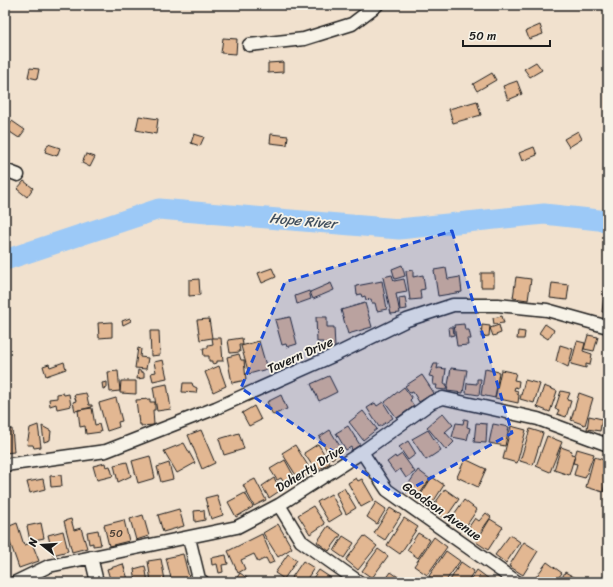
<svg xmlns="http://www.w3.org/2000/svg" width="613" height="587" font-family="Sriracha,sans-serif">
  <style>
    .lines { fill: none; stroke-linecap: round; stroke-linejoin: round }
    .river { stroke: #9cc9f7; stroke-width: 21 }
    .building { fill: #e2b792; stroke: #1c1c1c }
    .minor-casing { stroke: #1c1c1c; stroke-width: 15 }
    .minor { stroke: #f7f3e8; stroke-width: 12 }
    .marked { fill: #1d4ed8; fill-opacity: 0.2; stroke: #1d4ed8; stroke-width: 3; stroke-dasharray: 8 5; stroke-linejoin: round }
    .labels { text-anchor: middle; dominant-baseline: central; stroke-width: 3.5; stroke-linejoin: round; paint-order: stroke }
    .number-label { font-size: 11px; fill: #4e433a }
    .street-label { font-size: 13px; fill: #1c1c1c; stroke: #f7f3e8 }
    .water-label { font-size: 14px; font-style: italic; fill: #42505e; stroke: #f7f3e8 }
  </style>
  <rect width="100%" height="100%" fill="#f1e1ce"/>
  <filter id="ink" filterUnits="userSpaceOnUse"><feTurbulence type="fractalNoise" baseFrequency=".025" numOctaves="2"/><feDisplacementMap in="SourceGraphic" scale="8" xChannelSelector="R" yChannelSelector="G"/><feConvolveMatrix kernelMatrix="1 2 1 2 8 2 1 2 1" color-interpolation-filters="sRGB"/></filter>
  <g filter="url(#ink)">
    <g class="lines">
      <path class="river" d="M5,260l154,-51 240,20 145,-15 64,7"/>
    </g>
    <path class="building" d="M540,25l3,9 -14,5 -3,-8z
      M223,38l14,1 -1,15 -15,-1z
      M283,62v10l-15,1v-10z
      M536,62l6,8 -12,7 -6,-8z
      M30,68l9,1 -2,10 -9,-2z
      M492,73l4,7 -19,11 -4,-7z
      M517,81l5,13 -14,6 -5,-14z
      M477,101l4,14 -28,8 -4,-14z
      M139,116l19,3 -2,15 -20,-4z
      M12,121l13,9 -6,8 -12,-8z
      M578,131l4,8 -13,8 -5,-8z
      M194,134l10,3 -4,9 -9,-3z
      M271,134l17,2 -1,9 -17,-2z
      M48,144l12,4 -3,8 -12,-4z
      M534,147l3,8 -15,6 -3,-8z
      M86,154l9,3 -5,10 -8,-4z
      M24,181l9,7 -6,9 -10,-8z
      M608,262v50h-6z
      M402,265l3,11 -10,3 -3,-10z
      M272,268l4,9 -14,6 -4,-10z
      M446,268l2,11 12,-2 2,15 -24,4 -4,-26z
      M413,270v7l10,-2 2,14 -5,1 1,9 -11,1 -4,-29z
      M481,273h13v14h-13z
      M392,275l2,6 10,-2 3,13 -11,2 4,19 -9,1 -8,-37z
      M516,277l15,2 -3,21 -15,-2z
      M199,279l1,16 -11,1v-16z
      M382,281l5,28 -10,2 -2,-8h-3l-1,-4 -5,1 -1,-4 -3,1 -1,-3 -4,1 -1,-9z
      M331,283l3,7 -21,9 -3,-7z
      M552,283l17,2 -2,15 -17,-2z
      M309,291l2,8 -14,5 -2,-8z
      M405,297l2,12 -7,1 -1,-12z
      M365,303l7,24 -24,7 -7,-24z
      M502,316l2,7 -10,1 -1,-6z
      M290,317l7,27 -10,3 -1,-3 -4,1 -7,-25z
      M316,317h11v10h7l1,21h-12v-6h-6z
      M130,318l1,3 -8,4 -1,-4z
      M209,319l3,19 -12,2 -3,-20z
      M112,322v15l-13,1 -1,-15z
      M464,324l1,6h4l2,9h-4l1,6 -11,1 -3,-21z
      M545,324l9,6 -6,9 -9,-6z
      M482,325l8,1 -1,10 -8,1z
      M499,325l2,8 -8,3 -3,-8z
      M449,327h4l1,8 -4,1z
      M150,331h9l1,24 -9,1z
      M518,331l7,1 -1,7h-7z
      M588,335l10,2 -4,14 -10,-2z
      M212,338h9l2,23h-6v2l-5,1v-3h-3v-5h-5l-1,-8h5v-3l5,-1z
      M242,338l1,7h-4l1,7 -10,1 -2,-13z
      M259,341l8,28 -18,5 -8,-28z
      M577,341l8,2 -2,8 9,3 -2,11 -4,-1v4l-15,-4z
      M560,345l13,4 -5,18 -12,-6z
      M138,348l3,1 -1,8 8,1 -2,11 -11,-1z
      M239,354l2,6h3l2,20 -14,3 -5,-26z
      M608,356v18h-2l2,-6 -3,-1z
      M163,360l4,18 -14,3 -2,-8 5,-1 -2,-10z
      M64,362l2,7 -20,7 -3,-10 6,-2 1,3z
      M434,364h4l-1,5 2,-1 7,1 -2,15h3l-1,6 -10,-1 1,-4h-4l1,-8 -5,-1z
      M219,366l7,20 -13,6 -8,-20z
      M451,368l16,2 -4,23 -16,-2z
      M485,369l14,3 -4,26 -14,-3z
      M138,370l6,3v5l-7,1z
      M501,370l15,3 -2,7 5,1 -1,7 -3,-1 -1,3 4,1 -1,3 2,1 -1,8 -23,-5z
      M118,371l2,20 -10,1 -2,-20z
      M422,375l12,18 -15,9 -6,-10 -3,1 -5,-7z
      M329,376l8,16 -18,9 -8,-17z
      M477,379h4l-2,16 -13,-2 1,-10 10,1z
      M525,380l15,4 -6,19 -14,-4z
      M121,381h15v13l-16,-1z
      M107,382v6l-4,1 -1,-6z
      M183,383h9l1,3 4,2 -1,5 -14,-1z
      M167,384l4,25 -14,2 -4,-24z
      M544,386l13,5 -7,21 -13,-5z
      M404,387l8,11 -2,2 4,6 -17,12 -12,-16z
      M561,391l9,2 -3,7 4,1 -5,16 -9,-3 2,-4 -4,-1z
      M63,393l1,2 5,-1 2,12 -14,3 -1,-5 -6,2 -1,-7 8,-1v-4z
      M86,393l3,12h3v2l-17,4 -2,-9 3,-1 -2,-6z
      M579,393l14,5 -8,27 -14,-5z
      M281,395l6,14 -14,6 -6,-13z
      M116,398l6,23 -4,1 1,5 -12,4 -8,-28z
      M150,399v3h5v8h-2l1,15 -13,1v-2h-2l-3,-24z
      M383,402l10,16 -14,9 -12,-19 8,-5 2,3z
      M254,406l7,14 -12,6 -7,-13z
      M92,408l3,17 4,-1 2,8 -15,2 -1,-8 -5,1 -2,-17z
      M363,411l14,18 -14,11 -14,-18z
      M443,413l10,12 -8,7 9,10 -8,8 -19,-23z
      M608,414v20l-5,-1z
      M589,416l13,3 -2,12 -13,-2z
      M464,419l4,1 -1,7 3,1 -3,12 -15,-3 4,-14 7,1z
      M476,423l11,1 -1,19 -12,-1z
      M493,424l16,3 -4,19 -16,-3z
      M38,425l3,22 -7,1 -1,-3h-6l3,-17z
      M42,426l9,5 -1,9 -6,2z
      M348,426l12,19 -8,5 -1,-3 -5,3 -10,-17z
      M511,426l15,4 -9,33 -14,-4z
      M12,429l2,23 -9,1v-23z
      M530,429l13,4 -10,32 -13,-4z
      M201,430l14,33 -13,6 -14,-34z
      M330,430l13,21 -11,8 -13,-22z
      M428,430l13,20 -15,10 -14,-21z
      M239,433l5,16 -20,6 -5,-16z
      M547,436l15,6 -12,30 -14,-6z
      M408,441l8,13 -8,6 -9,-13z
      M184,443l11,20 -18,10 -13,-22z
      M318,444l12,19 -14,8 -12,-18z
      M295,445l17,27 -13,8 -17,-27z
      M561,447l11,4 -1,3 4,1 -6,20 -15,-5z
      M577,449l17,5 -9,24 -11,-3 3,-11 -4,-1z
      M402,454l13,18 -9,6 -6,-9 -5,4 -8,-11 8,-6 1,2z
      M150,456l5,22 -17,5 -6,-22z
      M594,457l14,4v12l-5,19 -17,-5z
      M465,459l21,10 -8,18 -21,-10z
      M285,460l11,20 -10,6 -5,-8 -4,2 -7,-11z
      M127,462l4,14 -13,6 -4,-17z
      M105,463l1,4 4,-1 3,10 -16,4 -4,-14z
      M169,463l4,16 -12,3 -4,-15z
      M418,470l12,9 -13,19 -12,-9z
      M61,475l1,11 -11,1 -1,-11z
      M432,477l12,8 -14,22 -12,-8z
      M274,478l7,12 -12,8 -7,-12z
      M356,478l2,3 4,-2 12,21 -13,7 -13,-24z
      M43,479l2,10 -15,4 -3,-11z
      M255,479l11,21 -12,6 -11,-21z
      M344,488l12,20 -10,6 -10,-21z
      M445,489l14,10 -14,20 -14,-10z
      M245,493l8,14 -17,10 -8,-15z
      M331,494l11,20 -13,8 -12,-20z
      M217,495l6,20 -12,4 -6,-21z
      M464,500l13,10 -13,19 -14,-9z
      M376,502l10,7 -9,15 -10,-7z
      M313,506l12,18 -15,10 -12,-19z
      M390,508l11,7 -16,25 -11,-7z
      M179,509l5,17 -21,6 -5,-17z
      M204,510l1,10 -10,2 -1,-11z
      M486,513l5,4 -15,21 -10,-7 9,-13 4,3z
      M143,515l6,21 -13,4 -6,-21z
      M404,518l14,9 -18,27 -13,-9z
      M71,519l3,11 7,-2 6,20 -15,4 -8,-31z
      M490,519l13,8 -15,23 -12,-8z
      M124,520l5,21 -20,5 -5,-21z
      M17,523l7,22 8,-2 7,18 -20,7 -14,-40z
      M41,523l3,15 -14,3 -3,-15z
      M278,524l14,24 -14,9 -15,-24z
      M328,526l13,9 -12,16 -12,-9z
      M98,530l3,15 -8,1v-3l-4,1 -2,-12z
      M63,531l5,20 -15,4 -5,-20z
      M418,533l12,7 -12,18 -11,-8z
      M262,534l12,28 -5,2 -3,-6 -8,4 -4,-8 -13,6 4,9 -7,4 -10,-22z
      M510,535l10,7 -14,21 -11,-8z
      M343,536l11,7 -10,15 -10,-7z
      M364,536l13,10 -19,24 -12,-10z
      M434,537l13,10 -20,28 -13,-9z
      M524,542l14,9 -15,24 -14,-9z
      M378,549l10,7 -16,22 -10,-7z
      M446,551l14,10 -15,21h-7l-9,-6z
      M183,554l6,23 -17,5 -6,-24z
      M288,554l9,6 -13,19 -9,-6z
      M226,555l2,9 -6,1 1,7 -4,1 -2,-9 -5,1 -1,-7z
      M161,559l4,21 -14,2 -3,-21z
      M303,561l11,7 -9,14h-13l-2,-2z
      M461,562l13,9 -7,11h-18z
      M547,562l15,11 -7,9h-21l-1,-1z
      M123,564l6,18h-18l-4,-13z
      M145,566l3,16h-12l-2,-13z
      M319,570l12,8 -3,4h-18z
      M477,570l12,9 -2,3h-18z
      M391,572l10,7 -2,3h-15z
      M565,572l11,6 -2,4h-14z
      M240,573l11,8 -1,1h-16z"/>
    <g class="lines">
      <defs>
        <path id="minor" d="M249,45l55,-6 48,-15 25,-19
          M5,170l13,5
          M362,452l25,38 130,92
          M5,465l101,-14 110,-43 121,-54 70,-34 46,-15h45l49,5 61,17
          M279,505l22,36 58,41
          M189,538l10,41 4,3
          M91,557l6,25
          M16,582l33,-16 188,-39 42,-22 83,-53 70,-50 11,-4 95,21 70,26"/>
      </defs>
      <use href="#minor" class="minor-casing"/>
      <use href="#minor" class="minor"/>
    </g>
  </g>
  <path class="marked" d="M452,231l60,202 -114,63 -157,-108 44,-106z"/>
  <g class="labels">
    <g class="number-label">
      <text x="116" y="533">50</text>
    </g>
    <g class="street-label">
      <text transform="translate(300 355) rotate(-24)">Tavern Drive</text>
      <text transform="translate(310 468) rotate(-32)">Doherty Drive</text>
      <text transform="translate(442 511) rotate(35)">Goodson Avenue</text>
    </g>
    <g class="water-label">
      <text transform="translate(303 221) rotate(5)">Hope River</text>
    </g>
  </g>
  <rect width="613" height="587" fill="none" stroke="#f7f3e8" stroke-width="20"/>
  <rect x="10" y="10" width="593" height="567" fill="none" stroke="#1c1c1c" stroke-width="1.5" filter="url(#ink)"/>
  <g transform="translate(42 545) rotate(287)" stroke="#f7f3e8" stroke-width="3" paint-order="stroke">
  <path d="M0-3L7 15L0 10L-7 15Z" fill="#1c1c1c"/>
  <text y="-6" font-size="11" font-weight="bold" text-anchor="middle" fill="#1c1c1c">N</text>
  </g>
  <path d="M463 40v6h87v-6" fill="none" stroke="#1c1c1c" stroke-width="2"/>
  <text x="469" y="40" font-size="12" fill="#1c1c1c" stroke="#f7f3e8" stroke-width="3" paint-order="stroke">50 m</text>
</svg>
